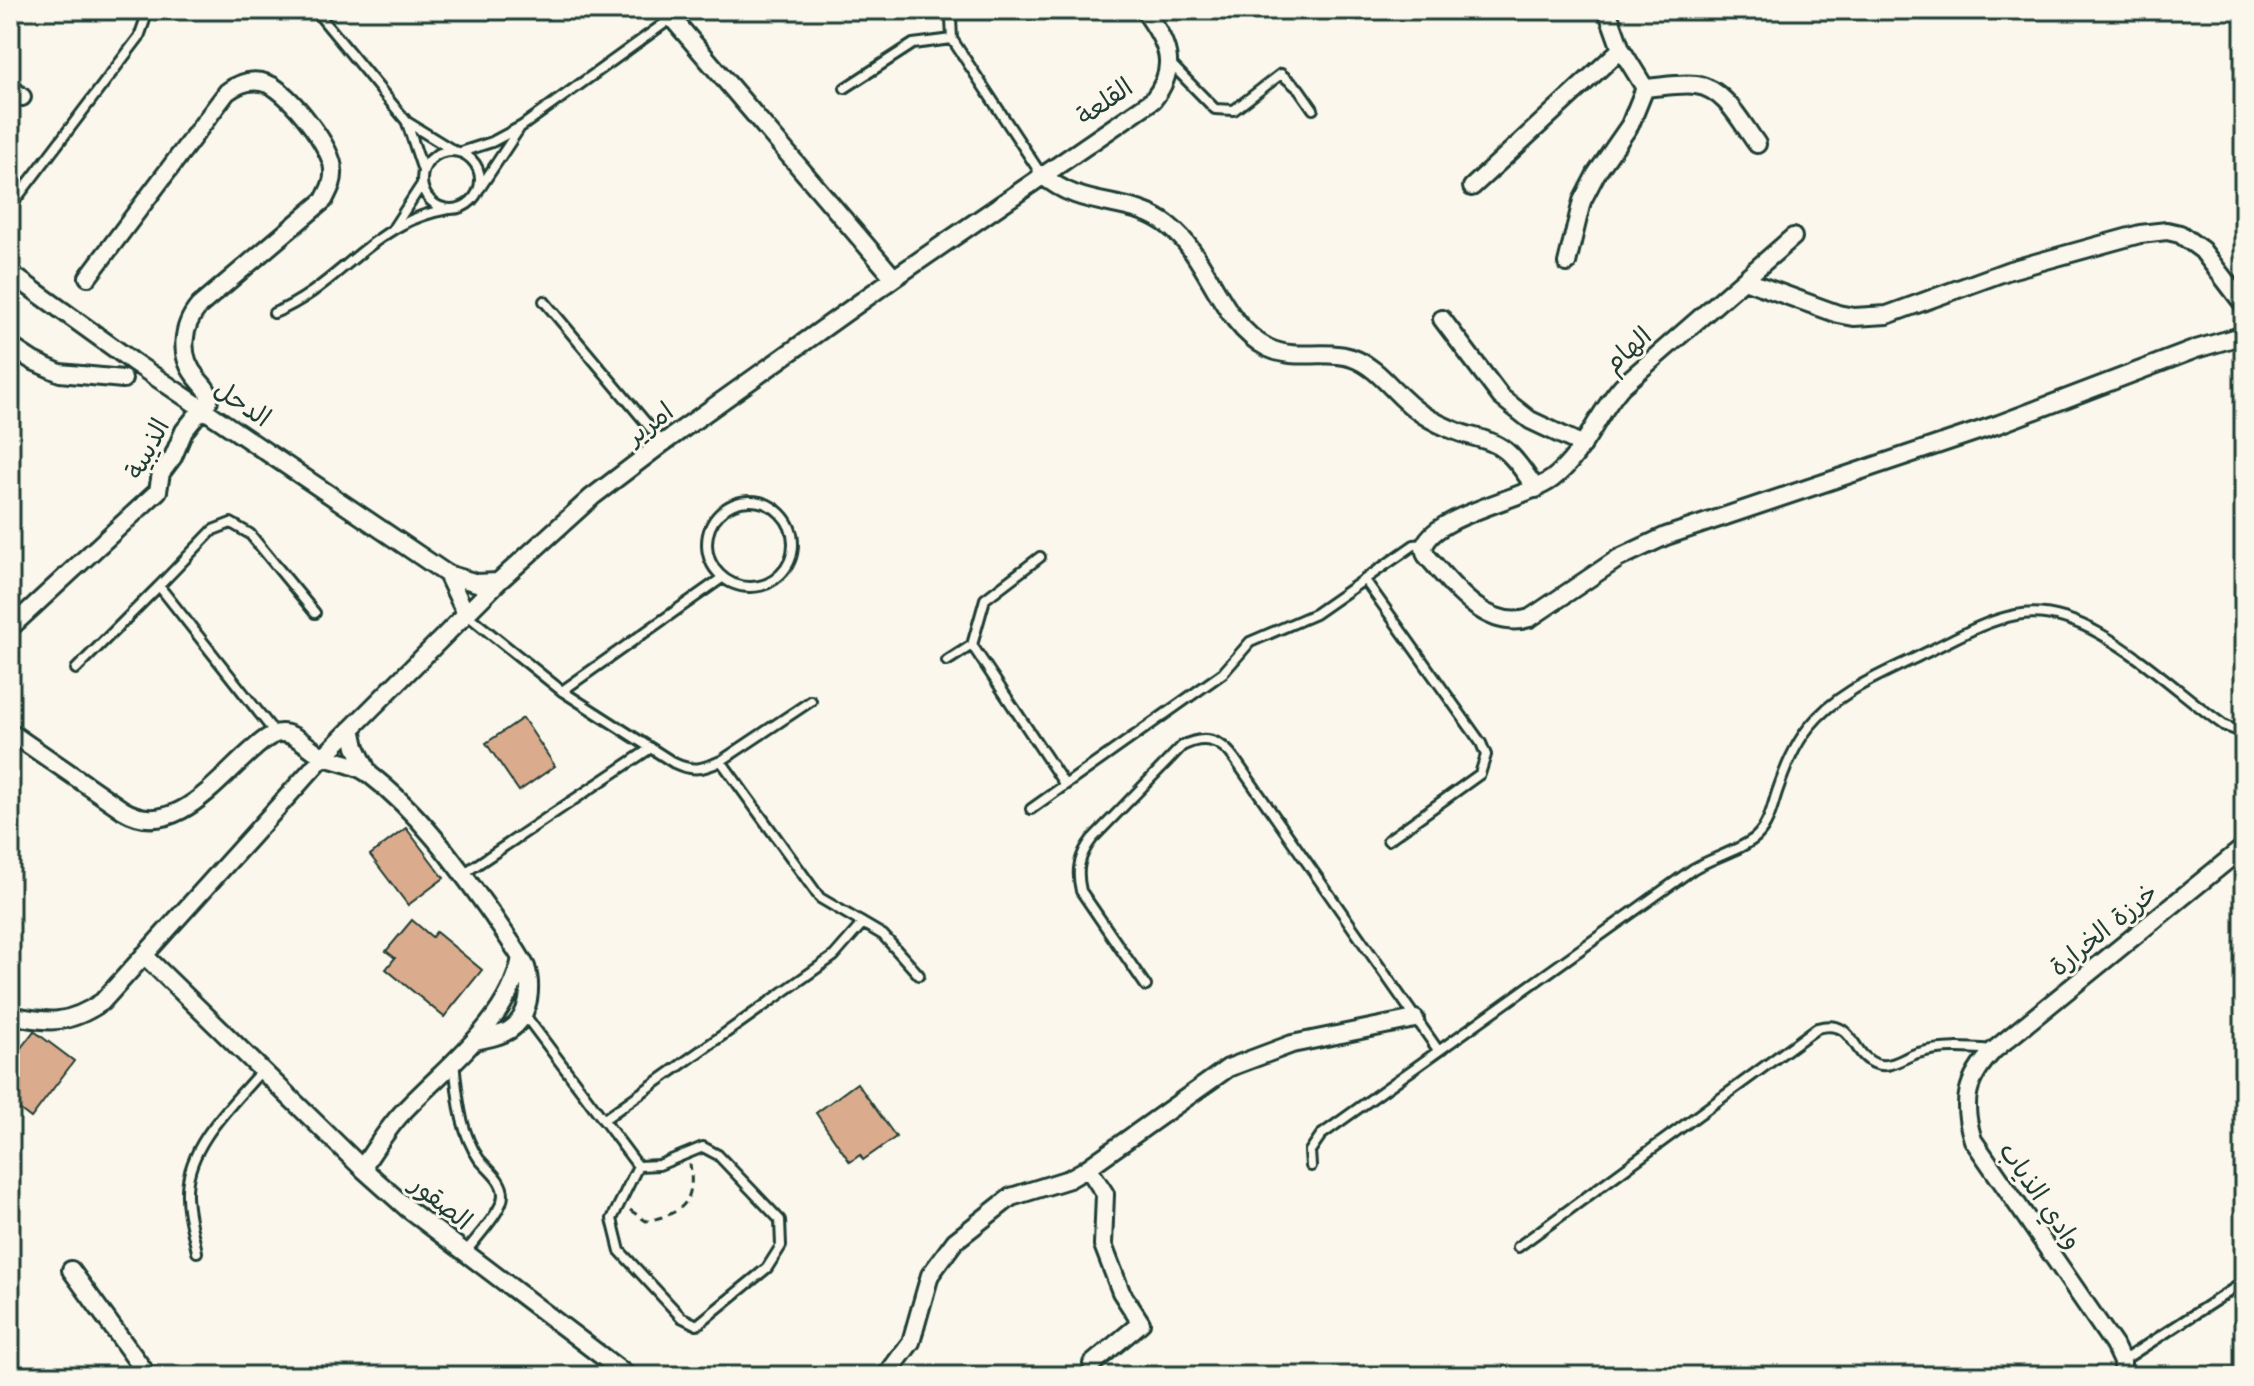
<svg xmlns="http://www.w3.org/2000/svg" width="2254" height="1386" font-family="'Comic Neue','Playpen Sans Arabic',sans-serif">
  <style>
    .building { fill: #dbab8d; stroke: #1f3d34; stroke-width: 2 }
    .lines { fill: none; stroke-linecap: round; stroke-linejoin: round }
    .lane-casing { stroke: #1f3d34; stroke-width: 14 }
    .street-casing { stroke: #1f3d34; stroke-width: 22 }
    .path { stroke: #1f3d34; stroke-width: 3; stroke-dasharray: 8 6; stroke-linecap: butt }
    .lane { stroke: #fbf7ec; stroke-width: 8 }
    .street { stroke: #fbf7ec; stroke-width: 16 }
    .labels { text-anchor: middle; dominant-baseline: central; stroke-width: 6; stroke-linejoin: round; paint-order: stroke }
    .street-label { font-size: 26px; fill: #1f3d34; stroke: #fbf7ec }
  </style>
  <rect width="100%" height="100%" fill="#fbf7ec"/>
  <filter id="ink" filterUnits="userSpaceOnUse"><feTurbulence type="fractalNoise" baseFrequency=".0125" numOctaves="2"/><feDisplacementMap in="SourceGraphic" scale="16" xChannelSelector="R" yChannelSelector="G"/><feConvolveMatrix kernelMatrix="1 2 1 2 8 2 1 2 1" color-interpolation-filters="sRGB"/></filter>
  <g filter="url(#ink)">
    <path class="building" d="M523,718l32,48 -36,25 -33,-48z
      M406,828l38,50 -36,27 -38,-50z
      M412,920l20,17 4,-5 46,38 -38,47 -58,-48 9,-11 -9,-7z
      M34,1031l40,30 -43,57 -21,-16v-40z
      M857,1083l39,54 -33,23 -3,-5 -10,7 -34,-49z"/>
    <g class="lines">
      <defs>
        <path id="lane" d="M315,10l92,112 47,29
          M955,10l-4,9 1,20 89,135
          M1169,62l46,47 19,1 47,-36 18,15 14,20
          M845,88l68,-44 39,-5
          M407,123l16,48
          M422 180a29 29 0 1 1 58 0a29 29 0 1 1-58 0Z
          M461,152l31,-10 30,-16 161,-116
          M480,188l39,-59
          M10,207l129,-170 6,-17v-10
          M394,227l28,-43
          M544,301l119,142
          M274,313c50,-20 81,-63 127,-88 15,-8 31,-13 47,-16
          M707 544a43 43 0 1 1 86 0a43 43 0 1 1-86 0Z
          M1365,580l116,163 5,12 -6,19 -92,66
          M466,614l96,77 112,72c19,9 29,6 47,-2
          M972,645l93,140
          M947,661l25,-16 13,-46 55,-42
          M76,669l83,-83
          M562,691l160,-113
          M811,701l-90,60 99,137 63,37 36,40
          M275,733l-116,-147 54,-56 18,-7 19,11 65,79
          M1031,809l192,-136 27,-31 65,-28 99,-69 10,-1
          M463,874l188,-126
          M1146,986l-65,-95c-5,-21 -2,-35 11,-52l90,-93c21,-11 38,-7 52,12l204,292
          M524,1014l114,152 21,-1 44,-18 15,8 62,65 1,26 -14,22 -70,57 -16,-8 -61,-66 -8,-32 26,-53
          M454,1062c4,34 5,68 25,97 9,11 24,21 24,36 0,16 -28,44 -38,58
          M603,1120l231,-164 28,-32
          M1311,1166l-1,-15 11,-16 372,-266c18,-11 51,-20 64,-33 12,-12 15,-29 20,-44 8,-23 17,-46 32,-65 29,-36 72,-52 112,-72 30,-14 62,-34 95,-40 73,-15 152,72 209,111l19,7
          M1518,1247l299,-219c39,-10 33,27 59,36 15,5 28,-7 42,-11 24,-7 50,-5 75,-3
          M197,1252c-4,-20 -11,-41 -10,-62 2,-47 46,-86 75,-120
          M2122,1361l122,-79"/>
        <path id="street" d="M672,18l222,260
          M10,88l12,9
          M1645,88c16,-1 35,-5 51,-3 29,3 46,39 61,59
          M1041,174c43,38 90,21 128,52 41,32 51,98 99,122 27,13 56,1 84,10 29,10 44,40 70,56 12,8 25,14 39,19 15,5 32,7 45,18 12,10 21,25 30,38
          M1472,187l149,-138 -14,-39
          M1793,237l-171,149c-26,29 -38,69 -70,93 -27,20 -122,37 -128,69l2,7c25,29 60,77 104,63l89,-60 47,-22 333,-112 197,-75 48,-14
          M1567,263l15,-62 14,-27 34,-49 15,-37 -24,-39
          M10,273l122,88 315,213 30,9 21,-1
          M1744,280l94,34 16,3 33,-2 123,-45 130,-36 27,-3 13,3 22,16 42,55
          M1442,319l59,78 29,23 53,25
          M10,346l23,15 27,12 63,6
          M447,574l19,40
          M10,628l148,-137 3,-18 12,-16 11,-26 25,-31c0,-11 -6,-14 -12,-22 -19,-22 -15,-52 2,-72l125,-106c5,-10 10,-18 9,-30 0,-22 -45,-79 -65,-86 -15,-6 -29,-1 -41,8l-139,185
          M352,728l4,19 12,25
          M10,732l113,78c49,30 93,-28 127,-58 8,-7 20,-19 31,-19 16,0 29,17 42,23 15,7 32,7 46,18 50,38 88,91 124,142 11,17 24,33 33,51 4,12 4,21 2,33 -7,32 -25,35 -54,41
          M144,955l218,213
          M521,958c-12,64 -76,109 -119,155 -15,16 -27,36 -40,55l46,41 220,167
          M10,1015c39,8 58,10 92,-13l222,-246 174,-174 94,-85 71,-54 231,-165 259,-178c27,-34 14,-58 -9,-90
          M1088,1168l17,26 -2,51 18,47 20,31 -49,41
          M71,1270l77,106
          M886,1376l25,-34 19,-67 25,-34 56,-44 58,-18 14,-8 145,-103 64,-24 123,-25
          M2122,1376v-14l-8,-17 -141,-205c-12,-38 -7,-61 21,-90l250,-203"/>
      </defs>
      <use href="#lane" class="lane-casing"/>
      <use href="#street" class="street-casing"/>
      <path class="path" d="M630,1210l16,11c36,-7 50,-18 44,-57"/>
      <use href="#lane" class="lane"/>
      <use href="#street" class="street"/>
    </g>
  </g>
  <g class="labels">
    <g class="street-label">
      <text transform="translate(1105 102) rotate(-35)">القلعة</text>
      <text transform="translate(1628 350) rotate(-42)">الهام</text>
      <text transform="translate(242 404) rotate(34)">الدحل</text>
      <text transform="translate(650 424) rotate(-37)">امرير</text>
      <text transform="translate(148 449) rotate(-62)">الذيبية</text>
      <text transform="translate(2104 930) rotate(-39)">خرزة الخرارة</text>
      <text transform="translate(2040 1196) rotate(55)">وادي الذياب</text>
      <text transform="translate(441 1203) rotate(39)">الصقور</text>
    </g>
  </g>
  <rect width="2254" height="1386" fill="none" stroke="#fbf7ec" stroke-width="40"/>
  <rect x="20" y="20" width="2214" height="1346" fill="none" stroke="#1f3d34" stroke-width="3" filter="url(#ink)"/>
</svg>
